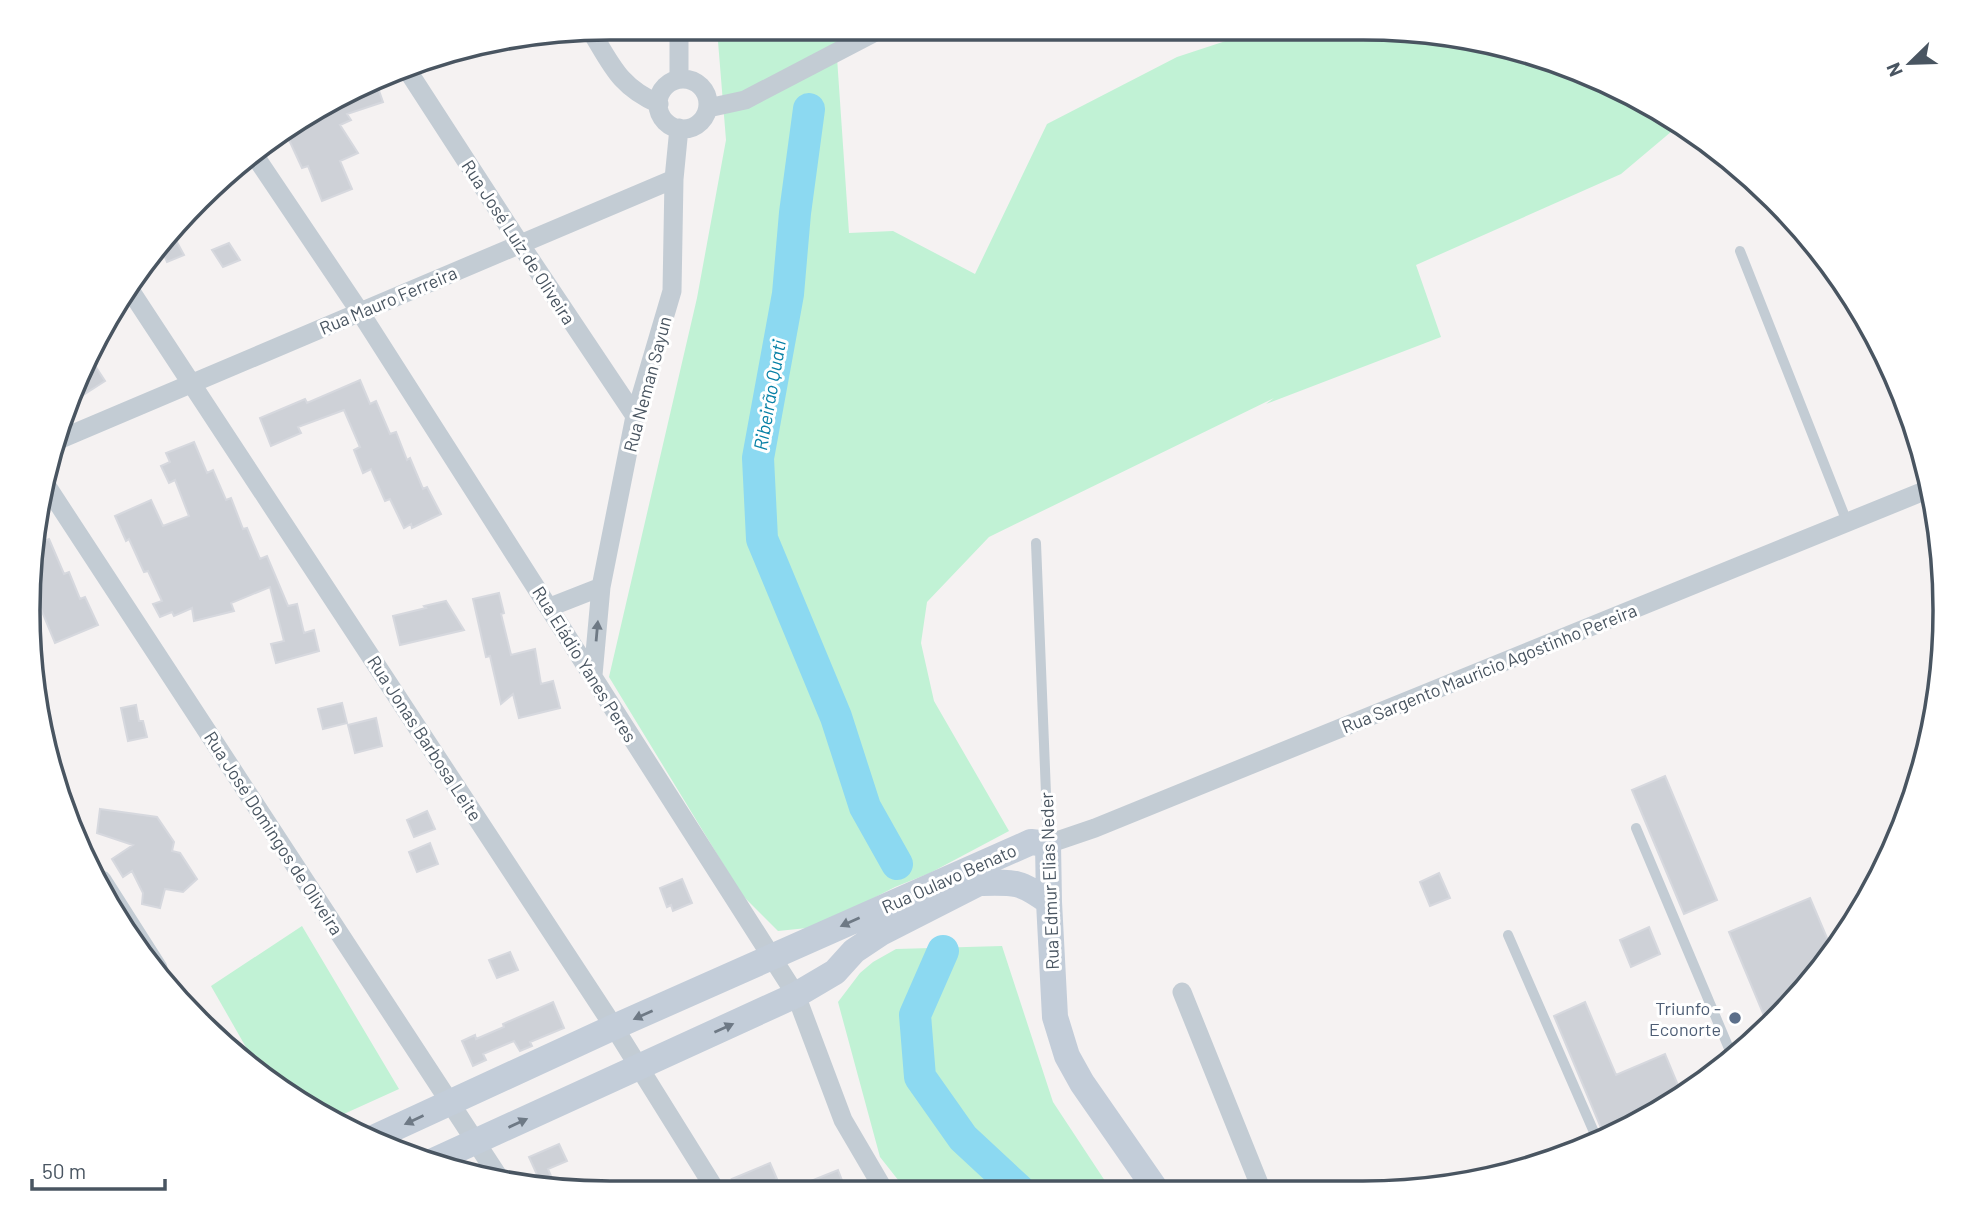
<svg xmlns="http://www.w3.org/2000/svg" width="1973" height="1221" font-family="Barlow,sans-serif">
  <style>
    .green { fill: #c1f2d5 }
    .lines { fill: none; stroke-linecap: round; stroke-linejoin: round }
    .river { stroke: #8cd9f1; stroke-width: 32 }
    .building { fill: #ced1d7; stroke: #d6d8de; stroke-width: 2 }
    .lane { stroke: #c3ccd4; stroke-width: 10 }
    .street { stroke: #c3ccd4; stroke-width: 19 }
    .secondary { stroke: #c3cdd9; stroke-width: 26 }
    .oneway { fill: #6e7984 }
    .oneway2 { fill: #6e7985 }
    .service-dot { fill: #5c6f8a; stroke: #fff; stroke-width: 2.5 }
    .labels { text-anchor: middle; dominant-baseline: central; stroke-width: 6; stroke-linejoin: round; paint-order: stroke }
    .street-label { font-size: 18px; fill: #495561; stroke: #fff }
    .service-label { font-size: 18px; fill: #4e5e75; stroke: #fff; text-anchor: end }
    .water-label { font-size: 19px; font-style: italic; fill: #0780a6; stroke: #fff }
    .rim { fill: none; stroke: #495561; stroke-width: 3.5 }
  </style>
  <rect width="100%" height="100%" fill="#f5f2f2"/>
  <path class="green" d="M717,29l153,1 -34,13 13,190 44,-2 82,43 72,-150 130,-67 76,-25 185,1 147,39 93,54 -57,48 -205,91 25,72 -175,67 8,-6 -285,139 -62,65 -6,41 13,58 75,130 -79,42 -35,14 -78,40 -39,4 -36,-36 -133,-218 88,-379 29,-158z
    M302,926l97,163 -64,29 -72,-41 -52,-91z
    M1002,946l51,156 58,88h-205l-26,-33 -42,-155 22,-29 13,-11 23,-13z"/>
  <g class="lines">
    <path class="river" d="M809,109l-14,104 -7,81 -30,164 4,81 74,178 29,90 32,57
      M943,951l-28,64 5,62 43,61 56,52"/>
  </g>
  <path class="building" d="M376,82l7,20 -36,12 4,6 -11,5 18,28 -18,8 12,28 -30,12 -14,-35 -6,2 -18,-39z
    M172,233l12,22 -17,7 -7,-17z
    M229,243l11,17 -17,7 -11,-17z
    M92,361l13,20 -36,23z
    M360,380l10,24 6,-3 14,33 6,-2 11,28 3,-2 13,31 4,-2 14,27 -29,14 -1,-4 -7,4 -14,-29 -5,2 -14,-32 -8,4 -9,-23 6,-3 -16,-37 -46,17 3,6 -30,13 -11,-28 45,-19 2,4z
    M194,442l13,31 6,-3 13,30 5,-2 12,31 4,-1 13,31 7,-3 21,50 9,-2 7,29 10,-3 5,21 -43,12 -5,-19 13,-3 -14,-54 -39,16 3,8 -40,10 -2,-13 -18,8 -2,-4 -12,5 -7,-13 9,-3 -14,-30 -4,1 -15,-33 -3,2 -11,-25 36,-16 12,26 26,-10 -14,-36 -6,3 -8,-17 9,-4 -4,-9z
    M49,539l15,35 5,-2 11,27 5,-2 13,28 -43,18 -14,-34 -3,1 -1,-4 -9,3 11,-66z
    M499,593l5,20 -3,1 10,41 24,-6 6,35 12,-3 7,27 -41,10 -6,-24 -12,10 -11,-48 -4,1 -13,-58z
    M446,601l18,29 -64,15 -7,-29 33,-8 -2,-2z
    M342,703l5,20 -24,6 -5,-20z
    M136,705l3,16h4l4,16 -19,4 -7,-33z
    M376,718l6,28 -27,7 -7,-28z
    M1665,776l52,124 -33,14 -52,-124z
    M100,809l57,8 17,25 -2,9 8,2 17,26 -14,13 -18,-3 -5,19 -18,-4 1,-11 -11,-22 -9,6 -11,-18 21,-14 -36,-12z
    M427,811l8,18 -21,8 -7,-17z
    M430,843l8,21 -21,8 -8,-20z
    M1439,873l11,25 -20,8 -10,-24z
    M682,879l10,24 -19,8 -2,-6 -4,2 -7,-19z
    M1810,898l23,54 -14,19 -14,6 3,6 -40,42 -39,-93z
    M1649,927l11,27 -29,13 -11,-27z
    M510,952l8,18 -21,8 -8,-18z
    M553,1002l11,26 -34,14 2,4 -12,5 -6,-10 -31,13 3,6 -13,6 -11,-25 13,-6 1,4 28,-12 -1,-3z
    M1585,1002l31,73 49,-21 17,41 -29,20 -49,20 -50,-119z
    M559,1144l8,17 -19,8 8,19h-13l-14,-31z
    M770,1163l7,16 -26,10h-10l-9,-10z
    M838,1170l5,13 -14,6h-38z"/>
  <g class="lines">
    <path class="lane" d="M1740,251l107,271
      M1036,543l12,301
      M1636,828l97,230
      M1508,935l89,204"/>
    <path class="street" d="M591,31c21,35 29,56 68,73
      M406,68l114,176 115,172
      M679,79v-51
      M658 104a25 25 0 1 1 50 0a25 25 0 1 1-50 0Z
      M708,108l37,-8 134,-70
      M255,156l105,156 436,683 47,125 41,70
      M130,290l484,737 101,162
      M56,441l618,-262 5,-51
      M48,488l452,691
      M550,607l51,-20
      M593,675l8,-88 34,-171 37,-125 2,-112
      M1048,844l47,-16 834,-339
      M102,880l56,88
      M1182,992l80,199"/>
    <path class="secondary" d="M1048,844l1,58 6,115 12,39 15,27 75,108
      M979,883c36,-1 41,-2 70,19
      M371,1139l243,-112 417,-185 17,2
      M433,1161l363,-166 39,-23 19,-21 27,-18 100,-51"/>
  </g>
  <defs><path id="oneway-solid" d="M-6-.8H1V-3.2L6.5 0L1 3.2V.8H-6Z" transform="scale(1.75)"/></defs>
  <use class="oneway" href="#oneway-solid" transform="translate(597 631) rotate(-85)"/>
  <g class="oneway2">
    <use href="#oneway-solid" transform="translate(850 922) rotate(156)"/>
    <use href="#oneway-solid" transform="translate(643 1015) rotate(156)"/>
    <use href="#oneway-solid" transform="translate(724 1028) rotate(-24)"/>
    <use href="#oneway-solid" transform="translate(414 1120) rotate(155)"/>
    <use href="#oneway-solid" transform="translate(518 1123) rotate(-25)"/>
  </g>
  <circle class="service-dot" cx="1735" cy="1018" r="7"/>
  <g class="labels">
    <g class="street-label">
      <text transform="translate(519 242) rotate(57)">Rua José Luíz de Oliveira</text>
      <text transform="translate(388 300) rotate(-23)">Rua Mauro Ferreira</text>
      <text transform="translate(647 384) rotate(-75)">Rua Neman Sayun</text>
      <text transform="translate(585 664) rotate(58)">Rua Eládio Yanes Peres</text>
      <text transform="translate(1489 668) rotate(-22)">Rua Sargento Maurício Agostinho Pereira</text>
      <text transform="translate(425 738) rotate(57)">Rua Jonas Barbosa Leite</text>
      <text transform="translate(274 833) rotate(57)">Rua José Domingos de Oliveira</text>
      <text transform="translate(949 878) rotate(-24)">Rua Oulavo Benato</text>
      <text transform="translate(1049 881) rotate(-92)">Rua Edmur Elias Neder</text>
    </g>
    <g class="service-label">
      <text x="1721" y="1008">Triunfo -<tspan x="1721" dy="21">Econorte</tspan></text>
    </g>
    <g class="water-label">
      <text transform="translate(769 395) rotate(-80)">Ribeirão Quati</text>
    </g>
  </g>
  <path d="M0 0H1973V1221H0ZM610 40H1363A570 570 0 0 1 1933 610V611A570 570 0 0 1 1363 1181H610A570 570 0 0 1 40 611V610A570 570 0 0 1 610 40Z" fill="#fff" fill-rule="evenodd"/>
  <path class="rim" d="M610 40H1363A570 570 0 0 1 1933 610V611A570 570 0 0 1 1363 1181H610A570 570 0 0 1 40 611V610A570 570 0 0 1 610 40Z"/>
  <g transform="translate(1910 63) rotate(247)" stroke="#ffffff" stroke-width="5" paint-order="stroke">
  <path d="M0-5L12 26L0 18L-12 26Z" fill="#495561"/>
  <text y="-10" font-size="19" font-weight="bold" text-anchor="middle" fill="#495561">N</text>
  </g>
  <path d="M32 1179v10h133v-10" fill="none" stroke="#495561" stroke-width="3.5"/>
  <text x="42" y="1179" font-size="21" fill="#495561" stroke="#ffffff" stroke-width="5" paint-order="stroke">50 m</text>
</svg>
